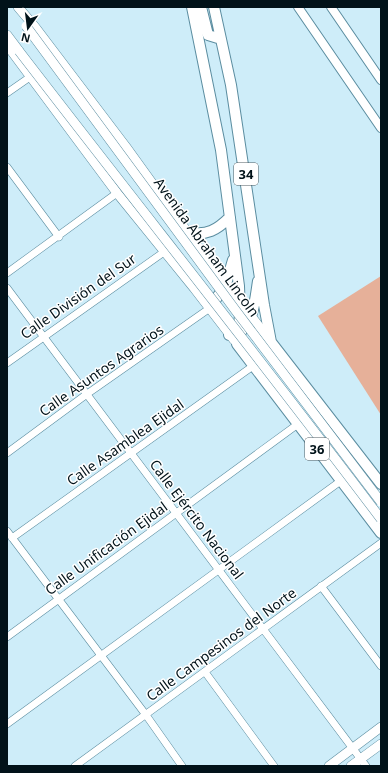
<svg xmlns="http://www.w3.org/2000/svg" width="388" height="773" font-family="'Noto Sans',sans-serif">
  <style>
    .green { fill: #e6b099 }
    .lines { fill: none; stroke-linecap: round; stroke-linejoin: round }
    .minor-casing { stroke: #5b8da0; stroke-width: 8 }
    .tertiary-casing { stroke: #5b8da0; stroke-width: 10 }
    .secondary-casing { stroke: #5b8da0; stroke-width: 10 }
    .primary-casing { stroke: #5b8da0; stroke-width: 12 }
    .minor { stroke: #fff; stroke-width: 7 }
    .tertiary { stroke: #fff; stroke-width: 8 }
    .secondary { stroke: #fff; stroke-width: 9 }
    .primary { stroke: #fff; stroke-width: 10 }
    .secondary-bridge-casing { stroke: #5b8da0; stroke-width: 10; stroke-linecap: butt }
    .secondary-bridge { stroke: #fff; stroke-width: 9 }
    .labels { text-anchor: middle; dominant-baseline: central; stroke-width: 3; stroke-linejoin: round; paint-order: stroke }
    .shield { fill: #fff; stroke: #4d595e; stroke-width: 1 }
    .shield-label { font-size: 13px; font-weight: bold; fill: #011219 }
    .street-label { font-size: 14px; fill: #011219; stroke: #fff }
  </style>
  <rect width="100%" height="100%" fill="#ceedf9"/>
  <path class="green" d="M381,276v139l-63,-99z"/>
  <g class="lines">
    <defs>
      <path id="minor" d="M7,93l23,-16
        M7,167l52,70
        M7,273l110,-80
        M7,288l359,478
        M7,363l157,-111
        M7,453l80,-59 123,-86
        M7,531l139,184 36,51
        M12,538l241,-172
        M321,586l60,80
        M7,637l291,-213
        M205,672l69,94
        M7,724l335,-244
        M75,766l306,-223"/>
      <path id="tertiary" d="M298,7l83,121
        M331,7l50,73"/>
      <path id="secondary" d="M18,7l17,20 91,120 75,104 70,91
        M7,35l12,16
        M7,45l110,148 77,95 40,52
        M329,766l52,-39
        M351,766l30,-22"/>
      <path id="primary" d="M192,7l29,143 18,136 1,29 -3,29 144,189
        M201,7l7,28 13,4
        M214,7l17,78 33,220 7,37 110,142
        M188,232c19,4 29,-2 42,-15
        M210,308l16,-24 7,-24
        M229,335h8c17,-12 18,-35 21,-54"/>
    </defs>
    <use href="#minor" class="minor-casing"/>
    <use href="#tertiary" class="tertiary-casing"/>
    <use href="#secondary" class="secondary-casing"/>
    <use href="#primary" class="primary-casing"/>
    <use href="#minor" class="minor"/>
    <use href="#tertiary" class="tertiary"/>
    <use href="#secondary" class="secondary"/>
    <use href="#primary" class="primary"/>
    <defs>
      <path id="secondary-bridge" d="M26,26l210,285 145,191
        M19,51c120,156 243,310 362,468"/>
    </defs>
    <use href="#secondary-bridge" class="secondary-bridge-casing"/>
    <use href="#secondary-bridge" class="secondary-bridge"/>
  </g>
  <g class="labels">
    <g class="shield">
      <rect x="234" y="163" width="24" height="22" rx="3"/>
      <rect x="305" y="438" width="24" height="22" rx="3"/>
    </g>
    <g class="shield-label">
      <text x="246" y="174">34</text>
      <text x="317" y="449">36</text>
    </g>
    <g class="street-label">
      <text transform="translate(207 247) rotate(54)">Avenida Abraham Lincoln</text>
      <text transform="translate(78 296) rotate(-35)">Calle División del Sur</text>
      <text transform="translate(101 370) rotate(-35)">Calle Asuntos Agrarios</text>
      <text transform="translate(125 442) rotate(-35)">Calle Asamblea Ejidal</text>
      <text transform="translate(197 519) rotate(53)">Calle Ejército Nacional</text>
      <text transform="translate(106 548) rotate(-36)">Calle Unificación Ejidal</text>
      <text transform="translate(221 644) rotate(-36)">Calle Campesinos del Norte</text>
    </g>
  </g>
  <rect width="388" height="773" fill="none" stroke="#011219" stroke-width="16"/>
  <g transform="translate(28 28) rotate(194)" stroke="#ffffff" stroke-width="3" paint-order="stroke">
  <path d="M0-3L7 15L0 10L-7 15Z" fill="#011219"/>
  <text y="-6" font-size="11" font-weight="bold" text-anchor="middle" fill="#011219">N</text>
  </g>
</svg>
